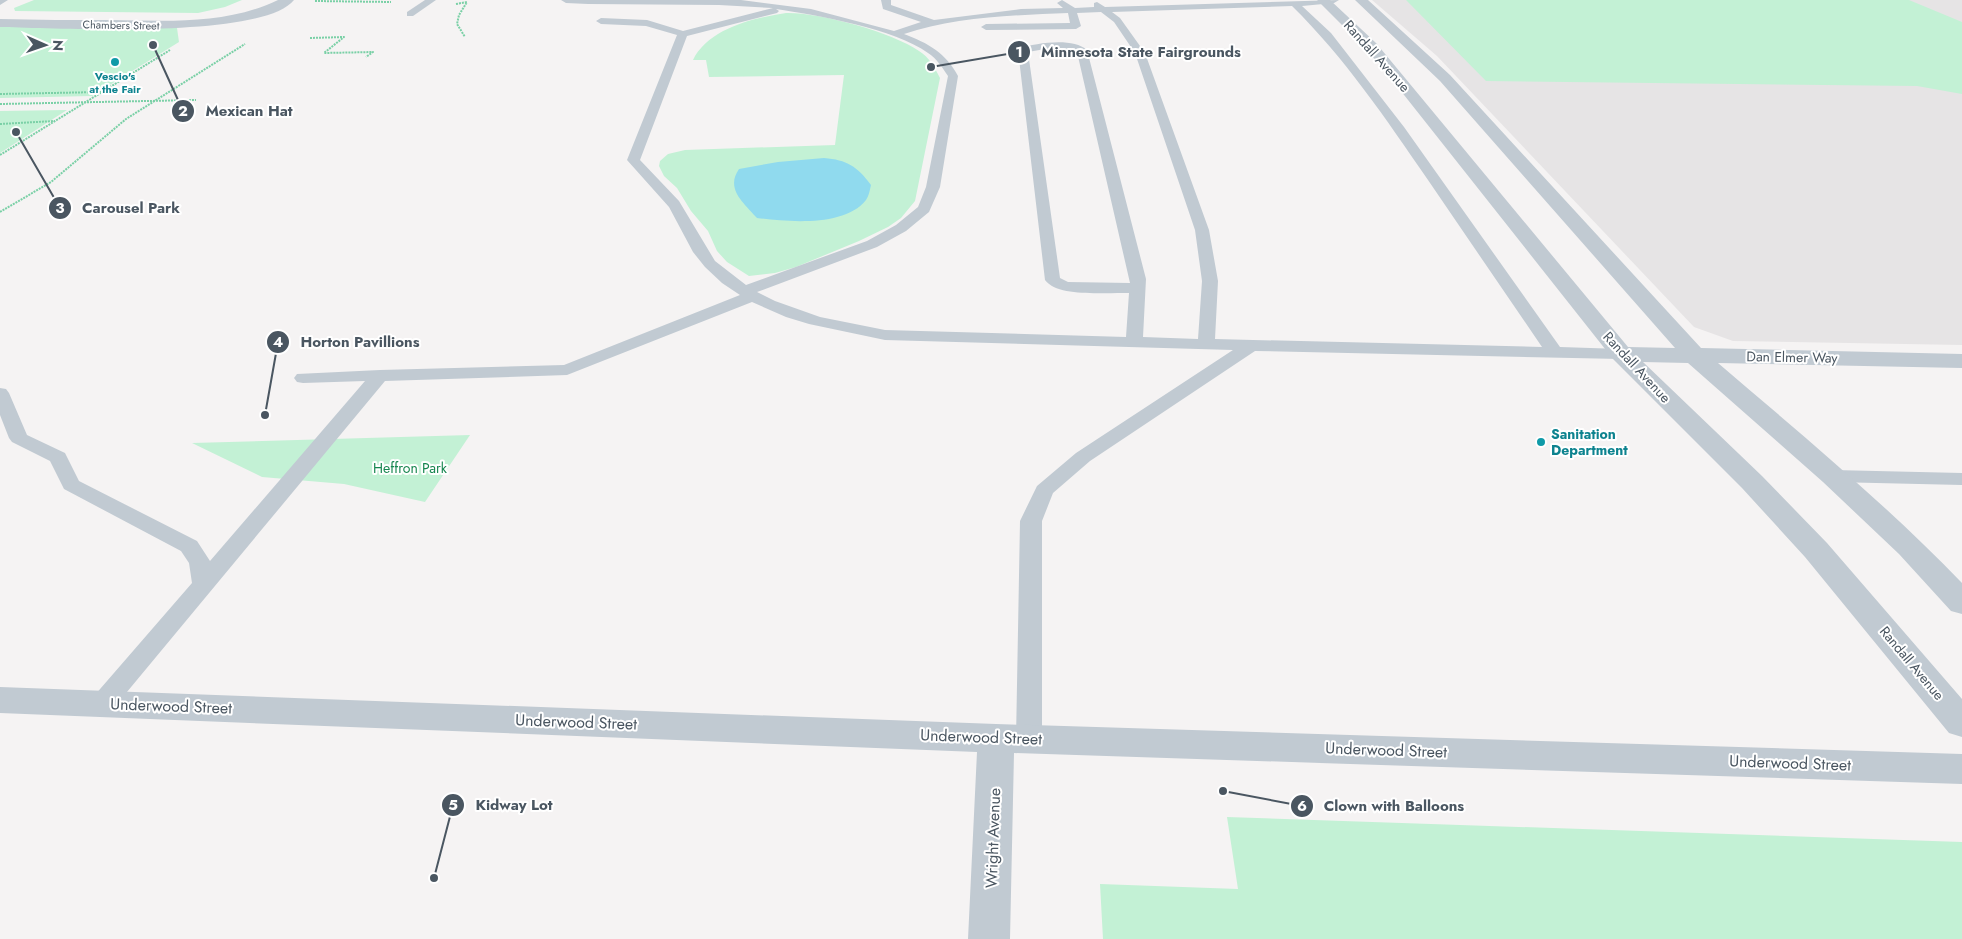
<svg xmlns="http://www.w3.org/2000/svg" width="1962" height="939" font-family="Jost,sans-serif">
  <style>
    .education { fill: #e6e4e5 }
    .green { fill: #c3f1d5 }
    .water { fill: #90daee }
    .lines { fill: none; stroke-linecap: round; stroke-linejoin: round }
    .path { stroke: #7ad0a6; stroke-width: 2; stroke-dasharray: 2 1; stroke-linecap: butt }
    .lane { fill: #c1cad2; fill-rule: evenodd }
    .street { fill: #c1cad2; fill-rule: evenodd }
    .path-bridge { stroke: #7ad0a6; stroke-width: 2; stroke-dasharray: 2 1; stroke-linecap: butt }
    .culture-dot { fill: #0f9aa8; stroke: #fff; stroke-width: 2 }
    .labels { text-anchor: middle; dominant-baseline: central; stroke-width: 4; stroke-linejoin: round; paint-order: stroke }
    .far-street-label { font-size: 11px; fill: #4a5661; stroke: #fff }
    .far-culture-label { font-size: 11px; font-weight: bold; fill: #0d838f; stroke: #fff }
    .street-label { font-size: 14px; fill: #4a5661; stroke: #fff }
    .culture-label { font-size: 14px; font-weight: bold; fill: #0d838f; stroke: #fff; text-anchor: start }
    .park-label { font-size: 14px; fill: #17864f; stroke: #fff }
    .near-street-label { font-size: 16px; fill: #4a5661; stroke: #fff }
    .leader { fill: none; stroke: #4a5661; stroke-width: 2 }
    .callout-dot { fill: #4a5661; stroke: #fff; stroke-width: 2 }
    .mark-label { font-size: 15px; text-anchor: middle; font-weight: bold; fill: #fff }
    .callout-label { font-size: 15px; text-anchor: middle; font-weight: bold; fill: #4a5661; stroke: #fff; stroke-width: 4; stroke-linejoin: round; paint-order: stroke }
  </style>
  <rect width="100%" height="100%" fill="#f5f3f3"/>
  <path class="education" d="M1372,0h590v345l-229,-4 -39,-14 -257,-271z"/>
  <path class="green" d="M34,0h208l-17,7 -27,6 -183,-2 -1,-3z
    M1406,0h503l53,22v72l-45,-8 -431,-5z
    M786,13c32,-1 106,19 133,38 10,6 16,17 21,27l-25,123 -14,17 -13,9 -29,14 -63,26 -21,6 -26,3 -22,-14 -10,-11 -9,-20 -17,-20 -14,-23 -13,-12 -5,-10 1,-5 8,-7 17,-4 150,-5 9,-70 -135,2 -3,-17h-13c16,-32 61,-42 93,-47z
    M0,26l177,2 2,14 -87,54 -92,2z
    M67,110l-67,43v-42z
    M470,435l-45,67 -81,-18 -82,-7 -70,-34z
    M1227,817l735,25v97h-859l-3,-55 138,5z"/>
  <path class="water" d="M824,158c23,2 33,8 47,27 -1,4 -2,11 -5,15 -21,27 -78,22 -109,18 -13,-15 -32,-29 -18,-49l39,-7z"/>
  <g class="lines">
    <path class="path" d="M315,1l76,1
      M456,4l11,-2 -8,13 -2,9 8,13
      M310,38l34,-1 -20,16 49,-1 -7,5
      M0,94l102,-2
      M0,124l55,-3
      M0,155l170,-105
      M0,212l51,-30 75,-63 119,-75"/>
    <path class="lane" d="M425,0h11l-23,16h-6v-4z
      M561,0h180l70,9 83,22 27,-9 -38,-13 -2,-9h10v5l43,15 87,-11 42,-1 -6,-5 5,-3 13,8 19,-1v-4l3,-1 8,5 234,-7 -5,3 -32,3 29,27 73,94 156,220 61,2 6,1 3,4 -3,4 -6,1 -366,-8 -165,110 -37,32 -11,28v218l-4,7 -9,3 -9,-3 -4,-7 4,-218 17,-35 39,-33 157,-103 -348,-10 -76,-16 -23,-7 -34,-15 -185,73 -182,6 -273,329 -9,3 -9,-3 -4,-7 4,-7 98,-113 -3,-20 -8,-12 -117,-62 -14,-28 -38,-19 -3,-4 -9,-23v-27l6,1 3,4 18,42 38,18 14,28 118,60 13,20 155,-180 -62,2 -6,-1 -3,-4 3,-4 83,-4 184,-5 176,-70 -18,-12 -17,-16 -12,-15 -24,-45 -42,-47 50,-125 -31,-9 -45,-2 -5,-3 5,-3 46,2 36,11 90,-23 -54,-3 -131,-1 -22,-1zM1292,6c53,52 94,113 136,174 38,56 76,111 114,167l-327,-8 3,-58 -9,-51 -64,-177 -25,-35 -8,-6zM776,9c41,6 119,20 152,44 9,6 14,14 20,23l-22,111 -8,20 -22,18 -29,16 -121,44 -31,-24 -36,-60 -39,-41 47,-124 90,-23 2,-2zM1101,12l13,10 21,31 60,177 7,51 -4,58 -55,-2 3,-58 -59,-229c-14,-13 -50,-7 -68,-2l-1,2 27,230c13,18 63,12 84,13l-3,44 -241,-7 -65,-13 -45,-16 -18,-9 120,-45 29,-16 23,-19 11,-25 18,-111c-12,-23 -30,-33 -54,-42 49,-17 112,-19 164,-21l2,10 -84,1 -5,3 5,3 90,-1 5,-3 -4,-13zM1045,49l32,3 53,231 -62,-1 -8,-4 -32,-226z
      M1833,470l129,3v12l-129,-3 -7,-2 -3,-4 3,-4z"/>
    <path class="street" d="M0,0h8l-8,5z
      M278,0h16c-32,40 -240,28 -294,27v-8c37,1 74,1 112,1 56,1 114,5 166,-20z
      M1317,0h13l46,43 252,304 47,1 -235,-267 -85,-81h13l82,75 251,273 261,6v14l-244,-5c83,71 168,141 244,220v31l-11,-3 -52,-57 -76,-72 -135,-119 -45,-1 119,114 65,67 135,156v38l-13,-4 -144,-176 -63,-69 -129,-129 -220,-278 -27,-32z
      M0,687l996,37 966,30v30l-948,-31 -4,186h-42l9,-187 -977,-39z"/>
    <path class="path-bridge" d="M0,104l196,-4"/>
  </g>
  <g class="culture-dot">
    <circle cx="115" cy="62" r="5"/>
    <circle cx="1541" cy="442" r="5"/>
  </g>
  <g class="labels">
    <g class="far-street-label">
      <text transform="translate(121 25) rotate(1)">Chambers Street</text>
    </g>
    <g class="far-culture-label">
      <text x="115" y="76">Vescio's<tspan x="115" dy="13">at the Fair</tspan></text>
    </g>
    <g class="street-label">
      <text transform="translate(1377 56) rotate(48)">Randall Avenue</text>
      <text transform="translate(1792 357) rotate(1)">Dan Elmer Way</text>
      <text transform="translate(1637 367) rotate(47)">Randall Avenue</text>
      <text transform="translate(1912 663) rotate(50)">Randall Avenue</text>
    </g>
    <g class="culture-label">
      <text x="1551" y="434">Sanitation<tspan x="1551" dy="16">Department</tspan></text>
    </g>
    <g class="park-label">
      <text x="410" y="468">Heffron Park</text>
    </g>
    <g class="near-street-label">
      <text transform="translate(171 706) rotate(2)">Underwood Street</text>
      <text transform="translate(576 722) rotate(2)">Underwood Street</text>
      <text transform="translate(981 737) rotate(2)">Underwood Street</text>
      <text transform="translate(1386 750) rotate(2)">Underwood Street</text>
      <text transform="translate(1790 763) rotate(2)">Underwood Street</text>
      <text transform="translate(993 838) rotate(-88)">Wright Avenue</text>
    </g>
  </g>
  <path class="leader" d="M931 67L1019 52M153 45L183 111M16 132L60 208M265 415L278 342M434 878L453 805M1223 791L1302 806"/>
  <g class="callout-dot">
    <circle cx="931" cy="67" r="5"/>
    <circle cx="153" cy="45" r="5"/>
    <circle cx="16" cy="132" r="5"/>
    <circle cx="265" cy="415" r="5"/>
    <circle cx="434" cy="878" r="5"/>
    <circle cx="1223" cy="791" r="5"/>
    <circle cx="1019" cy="52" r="12"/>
    <circle cx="183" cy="111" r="12"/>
    <circle cx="60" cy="208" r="12"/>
    <circle cx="278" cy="342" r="12"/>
    <circle cx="453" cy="805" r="12"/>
    <circle cx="1302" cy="806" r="12"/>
  </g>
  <g class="mark-label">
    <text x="1019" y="57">1</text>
    <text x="183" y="116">2</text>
    <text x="60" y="213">3</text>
    <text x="278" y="347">4</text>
    <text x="453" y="810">5</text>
    <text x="1302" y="811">6</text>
  </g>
  <g class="callout-label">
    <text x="1141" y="57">Minnesota State Fairgrounds</text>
    <text x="249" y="116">Mexican Hat</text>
    <text x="131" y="213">Carousel Park</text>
    <text x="360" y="347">Horton Pavillions</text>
    <text x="514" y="810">Kidway Lot</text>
    <text x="1394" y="811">Clown with Balloons</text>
  </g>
  <g transform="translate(45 45) rotate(92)" stroke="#ffffff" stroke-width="4" paint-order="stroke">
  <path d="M0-4L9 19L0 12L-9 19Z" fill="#4a5661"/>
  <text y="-8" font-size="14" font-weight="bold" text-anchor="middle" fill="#4a5661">N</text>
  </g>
</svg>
